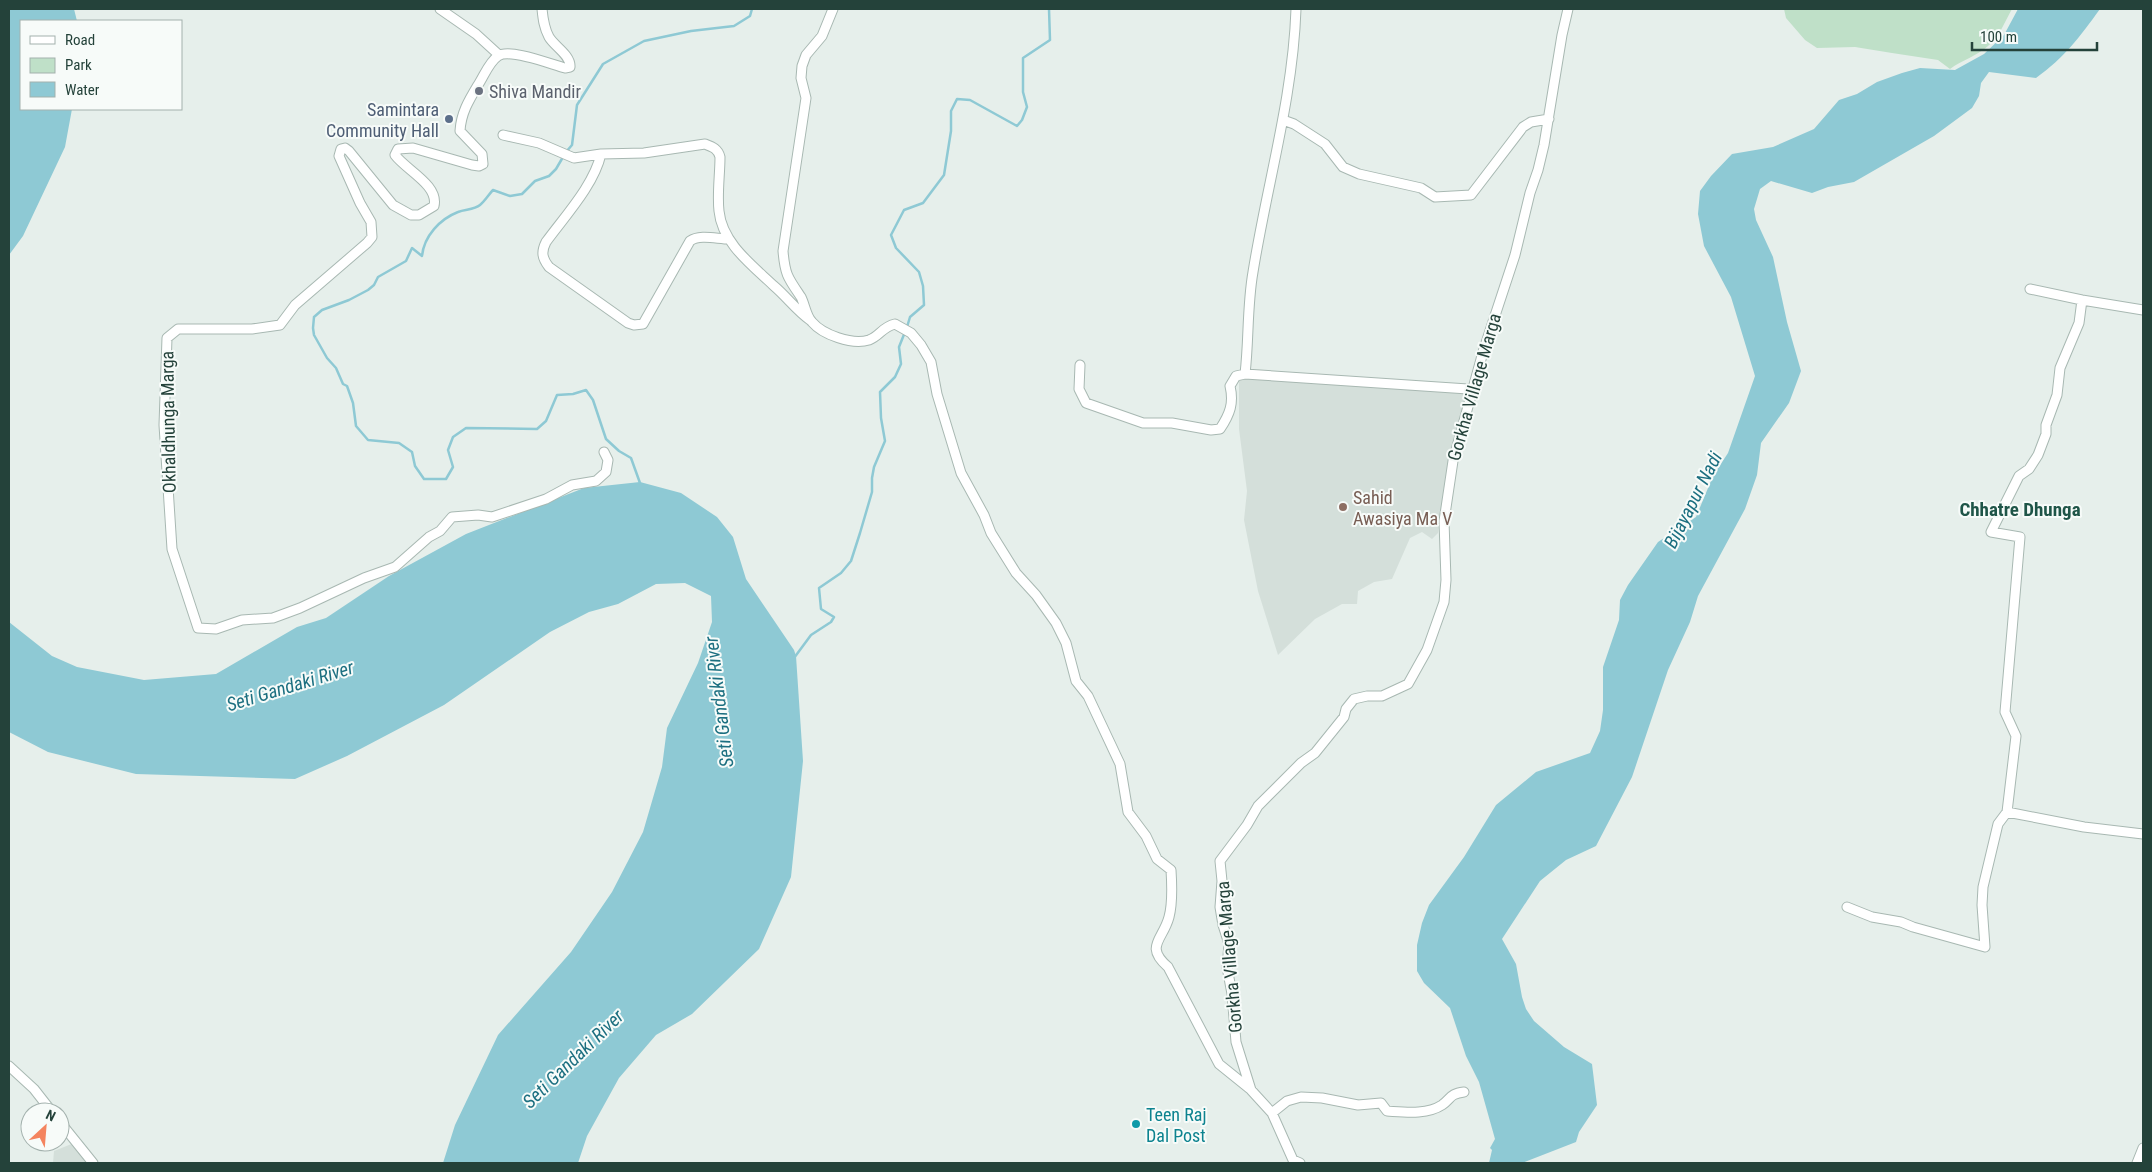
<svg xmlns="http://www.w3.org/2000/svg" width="2152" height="1172" font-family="'Roboto Condensed',sans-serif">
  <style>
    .built { fill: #d4dfda }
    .green { fill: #bfe0c8 }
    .water { fill: #8ec9d4 }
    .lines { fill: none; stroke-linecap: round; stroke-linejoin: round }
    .stream { stroke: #8ec9d4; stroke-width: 2.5 }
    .minor-casing { stroke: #a8b8b2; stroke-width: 11 }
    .minor { stroke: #fff; stroke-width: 9 }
    .worship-dot { fill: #6b7280; stroke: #f7fbf9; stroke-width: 2 }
    .service-dot { fill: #5c6f8a; stroke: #f7fbf9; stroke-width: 2 }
    .education-dot { fill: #8d6e63; stroke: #f7fbf9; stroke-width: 2 }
    .culture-dot { fill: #0f9aa8; stroke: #f7fbf9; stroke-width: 2 }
    .labels { text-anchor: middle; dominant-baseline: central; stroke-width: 4; stroke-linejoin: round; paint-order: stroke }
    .worship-label { font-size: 18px; fill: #5b616d; stroke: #f7fbf9; text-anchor: start }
    .service-label { font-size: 18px; fill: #4e5e75; stroke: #f7fbf9; text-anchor: end }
    .street-label { font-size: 18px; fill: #24423a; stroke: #f7fbf9 }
    .education-label { font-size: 18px; fill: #785e54; stroke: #f7fbf9; text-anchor: start }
    .culture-label { font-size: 18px; fill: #0d838f; stroke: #f7fbf9; text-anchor: start }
    .water-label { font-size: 19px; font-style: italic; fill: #1c6f80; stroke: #f7fbf9 }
    .neighbourhood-label { font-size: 19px; font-weight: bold; fill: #1f5548; stroke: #f7fbf9 }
  </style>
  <rect width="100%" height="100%" fill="#e6efeb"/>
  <path class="built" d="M1239,377l229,16 -18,59 -7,41 -5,40 -6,6 -10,-7 -12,6 -18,41 -18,3 -16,9 -1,13h-15l-27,15 -37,36 -20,-64 -14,-71 3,-29 -8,-62z
    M74,1143l19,20h-40l1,-12z"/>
  <path class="green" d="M1784,9h228c-7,12 -13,29 -24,37 -11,10 -26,14 -38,23l-12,-9 -46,-7 -37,-6 -38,1 -12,-8 -19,-22z"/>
  <path class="water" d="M9,9h65l3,12h-56v88h51l-7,38 -42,89 -14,19z
    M2018,9h82c-21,29 -35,48 -64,69l-47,-6 -8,11 -2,13 -7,12 -38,28 -80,46 -26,5 -16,6 -41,-12 -11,8 -6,20 2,11 17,37 14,65 14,49 -12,32 -28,40 -4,32 -12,34 -47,87 -8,26 -22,48 -36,107 -36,69 -30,14 -26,21 -38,58 14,25 6,33 4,12 8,12 30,26 28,17 5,41 -18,27 -3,10 -54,21h-33l3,-13 -2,-2 5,-9 -16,-57 -13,-26 -16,-48 -26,-25 -7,-12v-26l5,-22 7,-18 35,-48 32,-52 40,-33 54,-19 10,-22 3,-21v-43l16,-47 1,-20 8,-15 30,-43 38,-25 17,-41 15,-23 27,-77 -24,-79 -27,-51 -6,-32 2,-23 11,-15 21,-22 41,-7 41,-18 25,-29 18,-6 20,-12 25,-9 18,-5 35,2 29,-16 20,-19z
    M640,482l41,11 36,24 16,20 13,42 48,71 2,6 7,105 -12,116 -32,72 -67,65 -36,21 -37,43 -32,58 -9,27h-135l12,-38 43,-90 73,-83 41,-60 31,-60 19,-65 5,-39 31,-65 14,-41 -1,-26 -26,-13 -29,1 -38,20 -29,8 -39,20 -106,73 -97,51 -52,23 -159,-5 -88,-22 -39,-20v-110l43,34 25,11 67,13 72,-6 81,-47 29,-9 63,-42 77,-42 118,-46z"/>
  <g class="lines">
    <path class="stream" d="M566,152l6,-7 5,-40 26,-41 41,-23 47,-10 43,-5 16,-10 2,-7
      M563,157l-7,12 -7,7 -14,5 -13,13 -12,2 -17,-6c-4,4 -8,11 -13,15 -6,5 -15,4 -22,7 -18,7 -34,24 -36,44l-10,-8 -6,13 -28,16 -4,8 -6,5 -19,10 -27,10 -8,7 -1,11 1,7 13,23 9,10 7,16 4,2 6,17 3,23 12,14 31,3 13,9 3,14 9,13h22l7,-12 -5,-17 5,-13 13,-9 71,1 9,-8 11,-26 16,-1 13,-4 7,10 13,39 13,12 12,7 9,25
      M907,327l3,-10 14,-12 -1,-19 -4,-14 -23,-24 -5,-13 13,-25 19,-7 21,-28 7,-44v-20l6,-12 13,1 47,26 5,-6 5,-13 -4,-15v-34l27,-18 -1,-31
      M794,658l17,-23 20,-13 3,-5 -13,-8 -2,-21 22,-15 10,-12 9,-28 12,-41v-14l2,-11 11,-26 -4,-23 -1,-26 15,-15 6,-13 -2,-17 6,-15"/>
    <defs>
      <path id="minor" d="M440,9l36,25 23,21
        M542,9c1,10 2,19 7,28 5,9 22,18 21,30l-5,1c-15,-4 -55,-20 -67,-12 -9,6 -14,20 -20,29 -9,15 -17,28 -18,46l22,23 1,10 -4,2 -7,-1 -59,-17 -15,1 -3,6c11,15 44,30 39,51l-15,9h-8l-18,-10 -44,-54 -4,-3 -4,1 -2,7 21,47 11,19 1,15 -5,6 -72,62 -15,20 -28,4h-74l-11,9 -3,87 8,124 26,79 18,1 26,-9 31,-2 27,-10 64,-30 31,-11 34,-30 11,-6 12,-14 26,-2 14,2 54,-18 26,-14 24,-4 10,-9 2,-12 -4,-8
        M833,9l-11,27 -16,19 -4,11 -1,12 5,20 -23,153c2,24 5,27 18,46 4,8 5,19 11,25 11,13 40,23 57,18 11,-4 13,-13 26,-16l16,9 10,12 10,17 6,32 24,79 23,42 7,18 25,40 20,22 20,28 10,20 10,38 12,15 32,68 8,48 18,24 11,23 14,11c1,15 2,32 -2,47 -6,23 -25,29 -1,50l51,97 31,25
        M1283,120l11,4 31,20 18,23 16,7 62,14 14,9 36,-2 52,-68 8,-5 18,-3
        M503,135l36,8 35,15 27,-4 43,-1 61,-9c8,3 13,5 15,13 0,17 -3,37 -1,54 3,32 33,54 55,75 13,11 22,24 36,34
        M601,154c-7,31 -36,62 -55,88 -5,10 -4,16 3,25l79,56 6,2 9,-1 47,-83c10,-7 27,-2 39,-2
        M2030,289l52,11 61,10
        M2082,300l-3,23 -19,45 -3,27 -11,30v9l-8,21 -9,14 -10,7 -28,56 29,5 -15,175 11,24 -9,76 77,15 59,7
        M1080,365l-1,24 7,14 57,20h29l39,7 9,-1c10,-15 14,-26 10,-43l6,-10 9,-2c4,-34 2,-68 8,-102 14,-88 40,-174 43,-263
        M1245,374l223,15 6,-1
        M1847,907l25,10 29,5 12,5 72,20 -3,-42 1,-18 15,-63 9,-12
        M9,1066l25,23 18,23
        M1464,1092c-15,2 -12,6 -22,13 -15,10 -38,7 -55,6l-6,-8 -23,2 -36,-7 -21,-1 -14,4 -15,12 -21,-23 -15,-48 -4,-48 -5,-27 2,-23 -6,-19 -3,-18 2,-26 -2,-20 27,-36 11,-19 43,-43 14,-10 29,-36 2,-8 8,-10 13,-3h15l26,-12 19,-34 17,-48 2,-22 -2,-59 9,-60 30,-109 32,-97 15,-62 8,-23 6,-25 18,-110 6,-26
        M1272,1113l21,47 7,3
        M60,1122l33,41
        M2137,1163l6,-15"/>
    </defs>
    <use href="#minor" class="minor-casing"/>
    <use href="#minor" class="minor"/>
  </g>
  <circle class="worship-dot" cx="479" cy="91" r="5"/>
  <circle class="service-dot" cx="449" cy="119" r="5"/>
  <circle class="education-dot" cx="1343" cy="507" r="5"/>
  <circle class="culture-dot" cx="1136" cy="1124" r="5"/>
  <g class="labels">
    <g class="worship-label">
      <text x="489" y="91">Shiva Mandir</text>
    </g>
    <g class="service-label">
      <text x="439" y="109">Samintara<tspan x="439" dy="21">Community Hall</tspan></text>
    </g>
    <g class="street-label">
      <text transform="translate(1474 387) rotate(-74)">Gorkha Village Marga</text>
      <text transform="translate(168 422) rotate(-91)">Okhaldhunga Marga</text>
      <text transform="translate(1229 957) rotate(-95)">Gorkha Village Marga</text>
    </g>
    <g class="education-label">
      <text x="1353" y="497">Sahid<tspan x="1353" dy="21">Awasiya Ma V</tspan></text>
    </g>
    <g class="culture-label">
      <text x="1146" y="1114">Teen Raj<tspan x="1146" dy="21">Dal Post</tspan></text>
    </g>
    <g class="water-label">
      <text transform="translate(1693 500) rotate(-63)">Bijayapur Nadi</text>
      <text transform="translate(290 686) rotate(-17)">Seti Gandaki River</text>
      <text transform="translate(719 702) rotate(-97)">Seti Gandaki River</text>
      <text transform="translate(573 1059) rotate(-44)">Seti Gandaki River</text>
    </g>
    <g class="neighbourhood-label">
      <text x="2020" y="509">Chhatre Dhunga</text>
    </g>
  </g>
  <rect width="2152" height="1172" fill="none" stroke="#24423a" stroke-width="20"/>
  <rect x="20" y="20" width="162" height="90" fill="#f7fbf9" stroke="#a3b1ad"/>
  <rect x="30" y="36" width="25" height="8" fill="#ffffff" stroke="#a3b1ad"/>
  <text x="65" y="45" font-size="15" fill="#24423a">Road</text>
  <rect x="30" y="58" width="25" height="15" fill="#bfe0c8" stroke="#a3b1ad"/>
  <text x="65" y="70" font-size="15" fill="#24423a">Park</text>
  <rect x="30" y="82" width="25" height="15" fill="#8ec9d4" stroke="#a3b1ad"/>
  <text x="65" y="95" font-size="15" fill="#24423a">Water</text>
  <g transform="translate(45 1127) rotate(26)"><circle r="24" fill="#f7fbf9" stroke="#a3b1ad"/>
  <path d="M0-4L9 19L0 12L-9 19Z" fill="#f4845f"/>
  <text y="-8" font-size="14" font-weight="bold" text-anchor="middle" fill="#24423a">N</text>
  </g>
  <path d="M1972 42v8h125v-8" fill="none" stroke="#24423a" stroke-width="2.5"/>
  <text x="1980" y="42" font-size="15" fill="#24423a" stroke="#f7fbf9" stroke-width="4" paint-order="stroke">100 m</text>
</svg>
